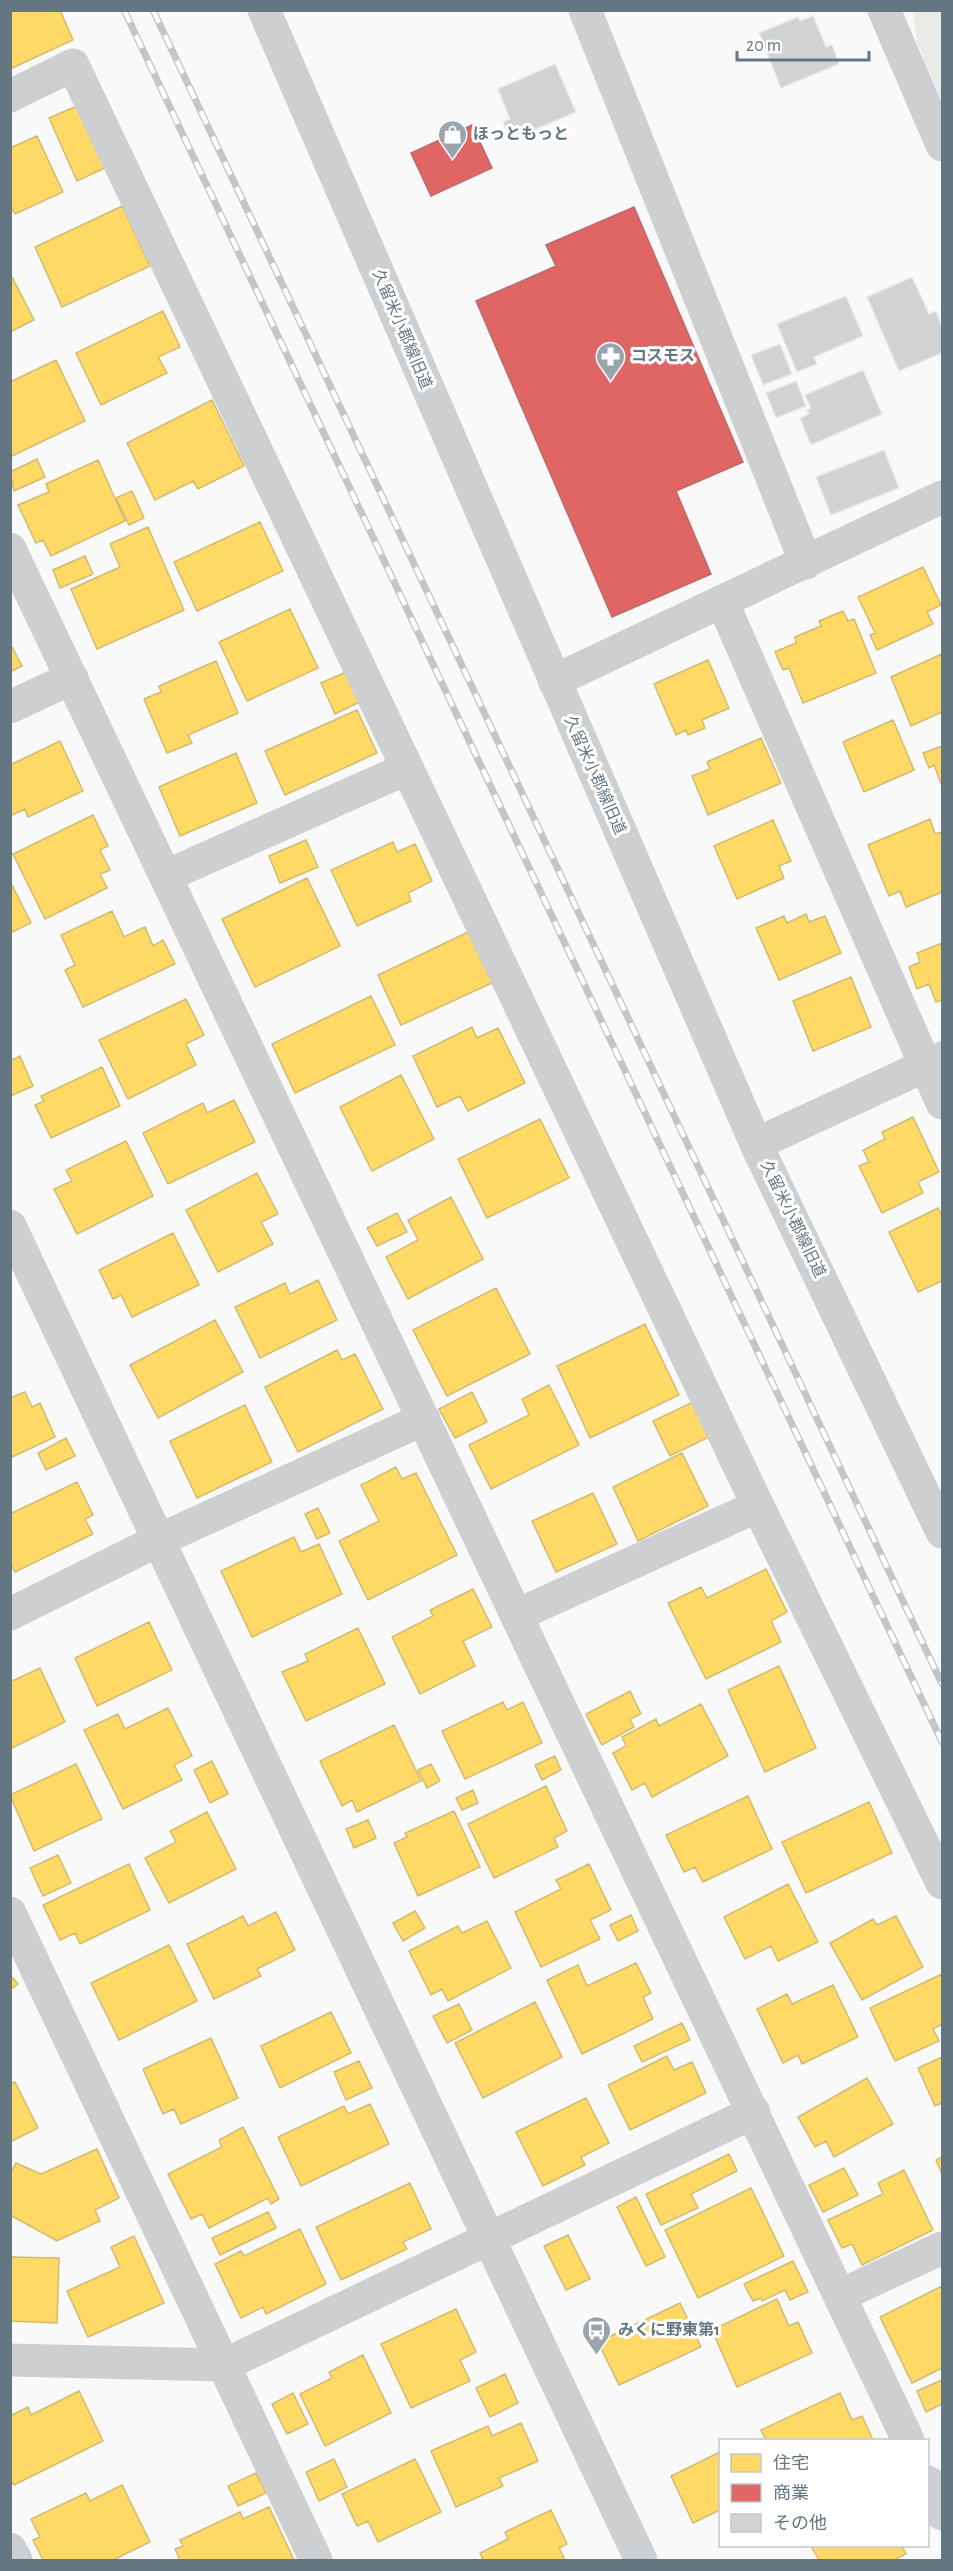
<svg xmlns="http://www.w3.org/2000/svg" width="953" height="2571" font-family="'Alegreya Sans','Noto Sans JP',sans-serif">
  <style>
    .green { fill: #e8ebe6 }
    .homes { fill: #ffd966; stroke: #d1bb6f; stroke-width: 1.5 }
    .shops { fill: #e06666; stroke: #bb6b6f; stroke-width: 1.5 }
    .building { fill: #d0d2d3; stroke: #e8e8e8; stroke-width: 1.5 }
    .lines { fill: none; stroke-linecap: round; stroke-linejoin: round }
    .minor { stroke: #cecfd0; stroke-width: 33 }
    .rail-casing { stroke: #c3c5c6; stroke-width: 7 }
    .rail { stroke: #fff; stroke-width: 4.5; stroke-dasharray: 14; stroke-linecap: butt }
    .labels { text-anchor: middle; dominant-baseline: central; stroke-width: 6; stroke-linejoin: round; paint-order: stroke }
    .poi-label { font-size: 16px; font-weight: bold; fill: #657683; stroke: #fff; text-anchor: start }
    .street-label { font-size: 16px; fill: #657683; stroke: #fff }
  </style>
  <rect width="100%" height="100%" fill="#f9f9f9"/>
  <path class="green" d="M913,11h29v91l-25,-60z"/>
  <path class="homes" d="M10,10h50l13,30 -63,29z
    M77,106l28,62 -28,13 -28,-63z
    M37,136l26,56 -48,22 -5,-9v-57z
    M122,206l28,60 -88,41 -27,-60z
    M10,273l24,47 -24,12z
    M163,311l17,36 -22,10 9,16 -66,32 -25,-52z
    M56,360l29,61 -75,36v-75z
    M212,400l32,66 -46,23 -5,-8 -38,19 -28,-57z
    M37,459l8,18 -31,14 -4,-19z
    M98,460l27,61 -74,35 -8,-16 -7,3 -18,-38 31,-13 -3,-8z
    M132,491l12,27 -15,7 -13,-27z
    M260,522l23,49 -86,40 -23,-49z
    M148,527l36,83 -87,39 -26,-60 49,-22 -10,-23z
    M85,556l8,18 -33,14 -7,-18z
    M923,567l18,38 -14,7 6,12 -56,26 -7,-15 5,-2 -17,-36z
    M290,609l28,59 -71,33 -28,-59z
    M843,611l5,10 6,-2 22,54 -73,30 -14,-35 -6,2 -8,-18 21,-9 -1,-6 26,-11 -2,-5z
    M10,643l12,23 -12,6z
    M942,654v58l-31,14 -20,-49z
    M708,660l21,48 -27,12 3,8 -17,7 -2,-5 -10,5 -22,-51z
    M216,661l22,52 -50,22 4,8 -25,10 -23,-54 17,-7 -2,-6z
    M346,672l14,30 -25,12 -14,-31z
    M357,710l20,43 -92,42 -20,-44z
    M893,720l21,50 -50,22 -21,-50z
    M761,738l20,45 -73,32 -16,-39 18,-7 -3,-7z
    M60,741l23,50 -55,26 -3,-8 -15,7v-51z
    M942,746v40l-8,-21 -5,3 -6,-15z
    M236,753l21,50 -77,33 -21,-49z
    M93,815l15,31 -8,4 10,20 -10,4 7,14 -62,31 -32,-65z
    M930,819l5,15 7,-2v60l-36,15 -6,-16 -11,5 -21,-51z
    M773,820l18,41 -12,5 5,12 -47,21 -23,-53z
    M306,840l12,27 -38,16 -11,-27z
    M393,842l4,10 18,-8 17,37 -24,12 3,8 -54,25 -26,-56z
    M307,878l33,68 -85,41 -33,-68z
    M10,881l21,42 -21,10z
    M112,911l12,26 21,-10 8,19 10,-6 12,24 -92,43 -18,-37 10,-5 -14,-30z
    M806,914l3,8 16,-6 16,37 -62,27 -23,-52 28,-12 3,7z
    M468,932l24,51 -91,42 -23,-50z
    M942,943v57l-6,2 -7,-18 -12,5 -8,-22 11,-5 -3,-9z
    M851,977l20,50 -58,24 -20,-50z
    M371,996l24,49 -100,48 -23,-49z
    M186,999l18,36 -18,9 10,21 -68,34 -29,-59z
    M472,1027l5,11 21,-10 27,55 -57,28 -8,-15 -23,11 -24,-51z
    M20,1056l13,30 -23,10v-35z
    M102,1067l18,39 -69,32 -16,-33 9,-4 -3,-5z
    M401,1075l33,64 -62,32 -32,-64z
    M234,1100l21,42 -87,42 -25,-51 60,-30 4,10z
    M913,1117l26,55 -21,10 5,11 -41,20 -23,-47 10,-4 -6,-12 22,-11 -3,-7z
    M540,1119l29,59 -82,40 -29,-59z
    M126,1141l27,55 -76,38 -23,-45 18,-8 -6,-11z
    M257,1173l21,41 -17,8 12,22 -55,28 -32,-62z
    M451,1197l32,62 -75,40 -22,-42 32,-17 -10,-20z
    M938,1208l4,8v65l-24,11 -29,-60z
    M397,1213l10,19 -30,14 -10,-18z
    M173,1233l26,52 -67,32 -11,-22 -8,4 -14,-29z
    M318,1280l19,40 -77,38 -25,-51 50,-24 5,11z
    M496,1288l34,66 -83,42 -34,-66z
    M215,1320l28,52 -85,46 -28,-53z
    M645,1324l34,71 -89,43 -33,-72z
    M337,1350l5,10 13,-6 28,55 -85,43 -33,-65z
    M549,1385l30,60 -88,44 -22,-44 60,-30 -7,-16z
    M25,1392l7,15 8,-4 15,34 -45,21v-60z
    M472,1392l15,30 -32,16 -16,-29z
    M693,1402l16,35 -39,19 -17,-35z
    M245,1405l27,57 -75,36 -27,-57z
    M66,1438l9,18 -29,14 -8,-17z
    M682,1453l26,53 -70,35 -25,-54z
    M396,1467l6,12 14,-6 41,82 -89,45 -29,-59 40,-20 -18,-36z
    M77,1482l16,33 -8,4 8,15 -78,38 -5,-10v-48z
    M593,1493l24,51 -61,28 -24,-51z
    M318,1508l12,25 -13,6 -12,-25z
    M294,1537l7,15 18,-8 23,50 -90,43 -31,-66z
    M766,1569l21,43 -16,9 10,21 -75,37 -38,-76 33,-16 6,11z
    M473,1589l19,38 -29,14 12,25 -55,28 -28,-57 41,-21 -3,-6z
    M149,1622l23,48 -75,36 -22,-48z
    M358,1628l27,56 -79,37 -24,-49 26,-11 -3,-7z
    M779,1666l37,82 -51,24 -37,-82z
    M40,1668l25,54 -55,27v-67z
    M630,1691l11,23 -11,5 4,8 -32,18 -16,-31z
    M503,1702l4,8 16,-8 19,41 -77,36 -23,-48z
    M701,1704l27,52 -76,41 -7,-14 -13,7 -19,-37 13,-7 -4,-9 34,-18 3,7z
    M168,1708l24,48 -18,9 8,15 -59,29 -39,-79 34,-16 7,15z
    M394,1725l27,56 -64,31 -5,-12 -10,6 -22,-45z
    M555,1756l6,14 -19,10 -7,-15z
    M212,1761l16,33 -18,9 -16,-33z
    M76,1764l26,55 -68,32 -24,-56z
    M431,1764l9,17 -13,7 -9,-18z
    M546,1786l21,45 -13,7 4,9 -64,31 -26,-54z
    M473,1790l5,13 -16,7 -6,-12z
    M748,1796l24,53 -69,33 -8,-15 -11,5 -18,-37z
    M869,1802l23,51 -86,40 -24,-51z
    M454,1811l26,56 -62,29 -24,-53 13,-6 -2,-4z
    M207,1812l29,57 -67,34 -24,-45 31,-16 -6,-11z
    M368,1820l8,18 -22,10 -8,-19z
    M58,1855l13,28 -28,13 -13,-28z
    M129,1864l21,46 -70,34 -5,-11 -15,7 -17,-35z
    M589,1864l22,46 -21,10 10,19 -59,28 -26,-55 46,-23 -5,-9z
    M788,1884l30,58 -40,19 -7,-15 -26,13 -21,-42z
    M415,1911l10,17 -22,13 -10,-18z
    M276,1912l19,38 -38,19 4,7 -47,23 -27,-55 56,-28 5,10z
    M631,1915l7,16 -20,10 -8,-16z
    M896,1916l27,51 -61,33 -32,-57 43,-24 4,6z
    M487,1921l24,47 -63,33 -6,-12 -11,6 -22,-44 49,-25 4,7z
    M169,1945l28,56 -78,39 -28,-57z
    M636,1963l15,30 -8,4 10,22 -71,35 -35,-74 31,-15 9,21z
    M942,1974v50l-9,5 6,12 -44,20 -25,-53z
    M10,1975l8,9 -8,6z
    M833,1985l25,52 -56,27 -4,-9 -15,8 -26,-54 30,-15 5,10z
    M535,2002l27,55 -79,41 -28,-55z
    M459,2004l13,26 -25,13 -14,-27z
    M331,2012l20,41 -71,35 -19,-42z
    M682,2023l8,17 -48,22 -8,-16z
    M211,2038l27,60 -57,26 -7,-15 -11,5 -20,-45z
    M667,2056l7,14 18,-8 14,31 -76,37 -22,-45z
    M942,2057v46l-7,3 -17,-38z
    M359,2061l13,27 -26,12 -12,-28z
    M867,2078l26,46 -59,33 -8,-16 -11,6 -17,-30z
    M15,2082l23,46 -28,14v-58z
    M586,2098l23,45 -28,14 4,8 -42,21 -27,-54z
    M370,2104l19,40 -88,42 -23,-49 66,-31 4,8z
    M243,2127l36,72 -8,5 -3,-6 -59,30 -7,-14 -11,5 -23,-45 54,-27 -3,-7z
    M97,2149l22,49 -24,12 5,11 -43,20 -47,-26v-41l6,-11 25,11z
    M729,2154l8,17 -46,23 7,14 -37,17 -15,-31z
    M942,2157v17l-6,-14z
    M844,2168l14,27 -35,17 -14,-27z
    M904,2170l29,60 -71,35 -10,-21 -10,4 -14,-28 55,-26 -5,-11z
    M410,2183l21,46 -28,13 4,7 -66,31 -25,-53z
    M751,2188l33,68 -86,42 -33,-68z
    M636,2197l29,60 -19,9 -29,-59z
    M268,2212l8,16 -56,27 -8,-17z
    M300,2229l26,55 -60,30 -3,-7 -22,11 -26,-54 26,-13 3,5z
    M568,2235l22,44 -24,11 -22,-44z
    M134,2236l30,67 -76,34 -21,-46 53,-24 -9,-20z
    M10,2257l49,1 -2,65 -47,-2z
    M793,2261l15,31 -18,8 -5,-10 -23,11 -1,-3 -8,3 -9,-17z
    M942,2286v82l-30,15 -32,-66z
    M777,2299l12,27 9,-4 14,31 -75,34 -25,-57z
    M680,2303l21,44 -82,38 -21,-43z
    M456,2309l20,43 -16,8 10,21 -59,27 -30,-64z
    M363,2355l28,58 -66,33 -25,-52 32,-16 -3,-6z
    M505,2374l13,29 -28,14 -14,-29z
    M942,2380v24l-16,8 -9,-21z
    M79,2391l24,50 -89,44 -4,-6v-63l18,-9 3,8z
    M293,2393l15,31 -21,10 -15,-30z
    M840,2393l12,27 10,-4 11,24h-107l-5,-10z
    M521,2423l17,38 -39,17 4,8 -47,21 -25,-56 57,-25 4,10z
    M720,2452v58l-27,13 -22,-47z
    M334,2459l13,28 -28,14 -13,-29z
    M415,2459l26,53 -63,30 -10,-21 -11,5 -15,-32z
    M256,2473l10,20 -28,13 -10,-20z
    M122,2485l28,57 -37,18h-70l-10,-20 7,-3 -9,-18 55,-26 4,8z
    M269,2507l25,53h-114l-5,-11 8,-3 -3,-6 60,-28 3,7z
    M551,2510l16,34 -8,4 6,12h-82l-3,-7 28,-14 -3,-7z
    M811,2546h91l4,8 -12,6h-75z"/>
  <path class="shops" d="M472,125l20,43 -61,28 -20,-43z
    M634,207l109,255 -67,29 35,83 -99,43 -136,-316 80,-35 -10,-21z"/>
  <path class="building" d="M813,16l13,31 6,-2 7,19 -58,24 -22,-55 39,-16 2,4z
    M555,64l21,48 -66,28 -7,-18 7,-3 -12,-30z
    M912,277l17,37 7,-3 6,16v26l-43,18 -32,-74z
    M846,296l17,40 -49,21 3,7 -20,8 -20,-48z
    M780,344l12,30 -29,11 -12,-30z
    M863,370l19,44 -71,31 -11,-27 9,-4 -2,-4 4,-2 -6,-13z
    M796,381l10,25 -30,12 -10,-25z
    M884,450l15,38 -68,27 -15,-38z"/>
  <g class="lines">
    <path class="minor" d="M264,10l492,1134 186,388
      M585,10l221,553
      M884,10l58,135
      M10,96l63,-31 685,1441 184,377
      M10,549l898,1891
      M722,601l220,502
      M554,681l388,-184
      M10,707l62,-29
      M166,876l240,-107
      M756,1144l186,-86
      M10,1226l631,1334
      M10,1614l149,-74 265,-121
      M517,1615l241,-109
      M10,1913l306,647
      M841,2295l101,-47
      M10,2360l214,5 530,-253
      M928,2482l14,32
      M10,2549l6,11"/>
    <defs>
      <path id="rail" d="M124,10l818,1732
        M153,10l789,1674"/>
    </defs>
    <use href="#rail" class="rail-casing"/>
    <use href="#rail" class="rail"/>
  </g>
  <defs>
    <symbol id="shop-pin" viewBox="-11 -11 22 30"><path d="M0 17L-7.5 6A9.5 9.5 0 1 1 7.5 6Z" fill="#99a4ac" stroke="#fff"/><path d="M-5-2.5h2.3a2.7 3.5 0 0 1 5.4 0H5L5.5 6h-11ZM-1.5-2.5h3a1.5 2.3 0 0 0-3 0Z" fill="#fff"/></symbol>
    <symbol id="pharmacy-pin" viewBox="-11 -11 22 30"><path d="M0 17L-7.5 6A9.5 9.5 0 1 1 7.5 6Z" fill="#99a4ac" stroke="#fff"/><path d="M-2-6h4v4h4v4h-4v4h-4v-4h-4v-4h4Z" fill="#fff"/></symbol>
    <symbol id="bus-pin" viewBox="-11 -11 22 30"><path d="M0 17L-7.5 6A9.5 9.5 0 1 1 7.5 6Z" fill="#99a4ac" stroke="#fff"/><path d="M-5-6H5V4H4V6H2V4H-2V6H-4V4H-5ZM-3.5-4V0h7V-4ZM-3.5 1.2v1.5H-2V1.2ZM2 1.2v1.5H3.5V1.2Z" fill="#fff"/></symbol>
  </defs>
  <g fill-rule="evenodd">
    <use href="#shop-pin" x="436" y="118" width="33" height="45"/>
    <use href="#pharmacy-pin" x="594" y="340" width="33" height="45"/>
    <use href="#bus-pin" x="580" y="2314" width="33" height="45"/>
  </g>
  <g class="labels">
    <g class="poi-label">
      <text x="473" y="134">ほっともっと</text>
      <text x="631" y="356">コスモス</text>
      <text x="618" y="2330">みくに野東第1</text>
    </g>
    <g class="street-label">
      <text transform="translate(402 329) rotate(67)">久留米小郡線旧道</text>
      <text transform="translate(595 775) rotate(66)">久留米小郡線旧道</text>
      <text transform="translate(793 1219) rotate(64)">久留米小郡線旧道</text>
    </g>
  </g>
  <rect width="953" height="2571" fill="none" stroke="#657683" stroke-width="24"/>
  <rect x="719" y="2439" width="210" height="108" fill="#ffffff" stroke="#c1c8cd" stroke-width="1.5"/>
  <rect x="731" y="2454" width="30" height="18" fill="#ffd966" stroke="#c1c8cd" stroke-width="1.5"/>
  <text x="773" y="2469" font-size="18" fill="#657683">住宅</text>
  <rect x="731" y="2484" width="30" height="18" fill="#e06666" stroke="#c1c8cd" stroke-width="1.5"/>
  <text x="773" y="2499" font-size="18" fill="#657683">商業</text>
  <rect x="731" y="2514" width="30" height="18" fill="#d0d2d3" stroke="#c1c8cd" stroke-width="1.5"/>
  <text x="773" y="2529" font-size="18" fill="#657683">その他</text>
  <path d="M737 51v9h132v-9" fill="none" stroke="#657683" stroke-width="3"/>
  <text x="746" y="51" font-size="18" fill="#657683" stroke="#ffffff" stroke-width="4.5" paint-order="stroke">20 m</text>
</svg>
